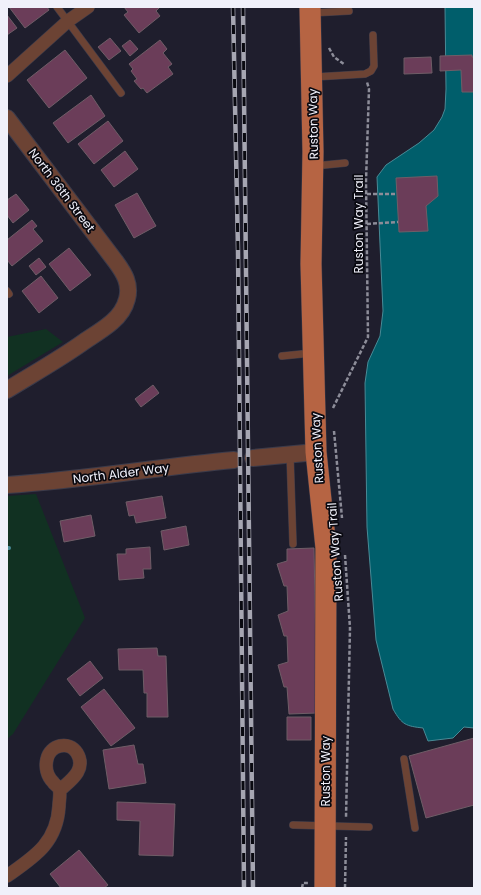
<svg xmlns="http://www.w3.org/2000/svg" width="481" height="895" font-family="Poppins,sans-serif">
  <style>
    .green { fill: #113122 }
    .water { fill: #005e6b; stroke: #488a96 }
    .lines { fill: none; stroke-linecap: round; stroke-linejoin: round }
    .stream { stroke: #488a96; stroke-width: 4 }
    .building { fill: #6b3d59; stroke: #6f5d67 }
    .service-casing { stroke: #3c3b4a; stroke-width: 8 }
    .minor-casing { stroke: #3c3b4a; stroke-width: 14 }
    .tertiary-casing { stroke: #3c3b4a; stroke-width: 18 }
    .primary-casing { stroke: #3c3b4a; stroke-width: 22 }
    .path { stroke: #8d8d99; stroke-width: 2.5; stroke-dasharray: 4 2; stroke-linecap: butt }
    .service { stroke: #6c4334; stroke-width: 7 }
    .minor { stroke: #6c4334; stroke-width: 13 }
    .tertiary { stroke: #6c4334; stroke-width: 16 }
    .primary { stroke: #b66443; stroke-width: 21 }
    .rail-casing { stroke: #a6a6b2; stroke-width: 4.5 }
    .rail { stroke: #090910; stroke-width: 3; stroke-dasharray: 9; stroke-linecap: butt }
    .labels { text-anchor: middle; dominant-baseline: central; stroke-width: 3.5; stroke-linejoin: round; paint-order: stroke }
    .street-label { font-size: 12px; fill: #f0f0fa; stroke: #090910 }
  </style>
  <rect width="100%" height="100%" fill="#1f1e2d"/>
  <path class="green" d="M46,329l17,13 -56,34v-39z
    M36,494l49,124 -72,116 -6,5v-243z"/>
  <path class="water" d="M445,7h29v721l-10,-1 -11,11 -25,3 -5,-13c-17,-2 -21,-3 -30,-19l-17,-69 -9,-113 -2,-144 3,-21 12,-26 3,-25 -6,-134 9,-12 33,-22 15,-13 8,-13 3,-8 1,-20z"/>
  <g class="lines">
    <path class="stream" d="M7,548h2"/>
  </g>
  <path class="building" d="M9,7h38l2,3 -24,18z
    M124,7h36l-4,4 4,5 -21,17 -15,-18 4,-3z
    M7,15l10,13 -10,7z
    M110,38l11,13 -12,9 -11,-13z
    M130,40l8,9 -8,7 -8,-10z
    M160,40l7,9 -4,4 9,11 -4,3 5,7 -26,19 -4,-5 -2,1 -7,-8 3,-2 -6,-8 2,-2 -4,-5z
    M65,50l22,28 -38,30 -22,-28z
    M472,55v2h2v35h-12l-1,-22 -21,1v-15z
    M431,57l1,16 -28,1v-16z
    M91,95l14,21 -37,27 -15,-20z
    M108,121l15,20 -29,23 -16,-20z
    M125,151l13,18 -24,18 -13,-17z
    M437,176l1,20 -12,10 2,25 -29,1 -3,-54z
    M137,193l19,33 -22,12 -19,-33z
    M16,194l13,16 -16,13 -6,-8v-15z
    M32,220l5,6 -4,3 10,12 -31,25 -5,-6v-20z
    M69,248l22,27 -21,16 -21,-27z
    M39,258l7,9 -10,8 -7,-9z
    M41,276l17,22 -19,15 -17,-22z
    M153,385l6,8 -18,14 -6,-8z
    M162,496l4,22 -30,5 -2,-8 -5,1 -3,-14z
    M91,515l4,21 -31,6 -4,-21z
    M186,526l3,19 -25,5 -3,-19z
    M150,547l1,22h-8l1,9 -25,2 -2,-26h9v-5z
    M314,548l3,165 -28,1 -2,-27h-3l-6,-22 10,-3 -1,-26h-3l-6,-21 10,-4 -1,-25h-3l-7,-22 10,-3v-12z
    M157,648l1,8h8l2,61h-21v-24h-3l-1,-23h-24l-1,-21z
    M90,661l13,17 -23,18 -13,-17z
    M104,689l31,39 -24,18 -30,-39z
    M287,717h24v23h-24z
    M474,738v67l-48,13 -17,-62z
    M134,745l4,19h5l3,19 -37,6 -6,-39z
    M117,802l58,2 -2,52 -34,-1 1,-34 -23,-1z
    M79,850l29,35 -4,3h-43l-11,-14z"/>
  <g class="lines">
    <defs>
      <path id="service" d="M57,7l64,86
        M311,13l38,-2
        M314,77l51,-3 6,-3 3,-5 -1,-31
        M314,166l31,-3
        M7,291l2,3
        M282,356l30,-3
        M290,454l3,90
        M404,759l11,69
        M293,825l76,2"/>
      <path id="minor" d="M7,76l61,-55 20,-14
        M7,876c27,-19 50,-33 52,-70 0,-5 2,-13 0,-18 -2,-2 -5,-4 -6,-6 -6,-6 -8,-15 -6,-23 3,-14 22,-19 30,-6 10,17 -7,28 -17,37"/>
      <path id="tertiary" d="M7,118l109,144c8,11 15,22 11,37 -2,8 -8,17 -15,23 -8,7 -18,13 -27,19 -25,18 -52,33 -78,49
        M253,458l63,-6
        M7,485c76,-5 151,-18 227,-25"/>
      <path id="primary" d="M310,7l3,145 -2,112 5,188 10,96 -1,340"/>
    </defs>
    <use href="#service" class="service-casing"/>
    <use href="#minor" class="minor-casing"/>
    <use href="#tertiary" class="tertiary-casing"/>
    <use href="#primary" class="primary-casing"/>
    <path class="path" d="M329,48l5,9 10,7
      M367,194h30
      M367,224l31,-2
      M333,408l35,-71 -2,-156 3,-92 -2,-7
      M334,431l8,87
      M345,555l5,73 -4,190
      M302,888l1,-5h6
      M345,888l1,-51"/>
    <use href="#service" class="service"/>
    <use href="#minor" class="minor"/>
    <use href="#tertiary" class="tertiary"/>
    <use href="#primary" class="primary"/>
    <defs>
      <path id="rail" d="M233,7l5,243 6,638
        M243,7l10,881"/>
    </defs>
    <use href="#rail" class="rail-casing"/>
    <use href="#rail" class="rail"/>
  </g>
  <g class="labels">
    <g class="street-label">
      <text transform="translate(313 124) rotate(-91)">Ruston Way</text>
      <text transform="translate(62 190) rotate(53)">North 36th Street</text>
      <text transform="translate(358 224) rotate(-90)">Ruston Way Trail</text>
      <text transform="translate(317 448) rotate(-93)">Ruston Way</text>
      <text transform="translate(121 473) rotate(-7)">North Alder Way</text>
      <text transform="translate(335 552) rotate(-94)">Ruston Way Trail</text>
      <text transform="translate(325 771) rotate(-90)">Ruston Way</text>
    </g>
  </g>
  <rect width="481" height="895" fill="none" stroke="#f0f0fa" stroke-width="16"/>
</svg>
